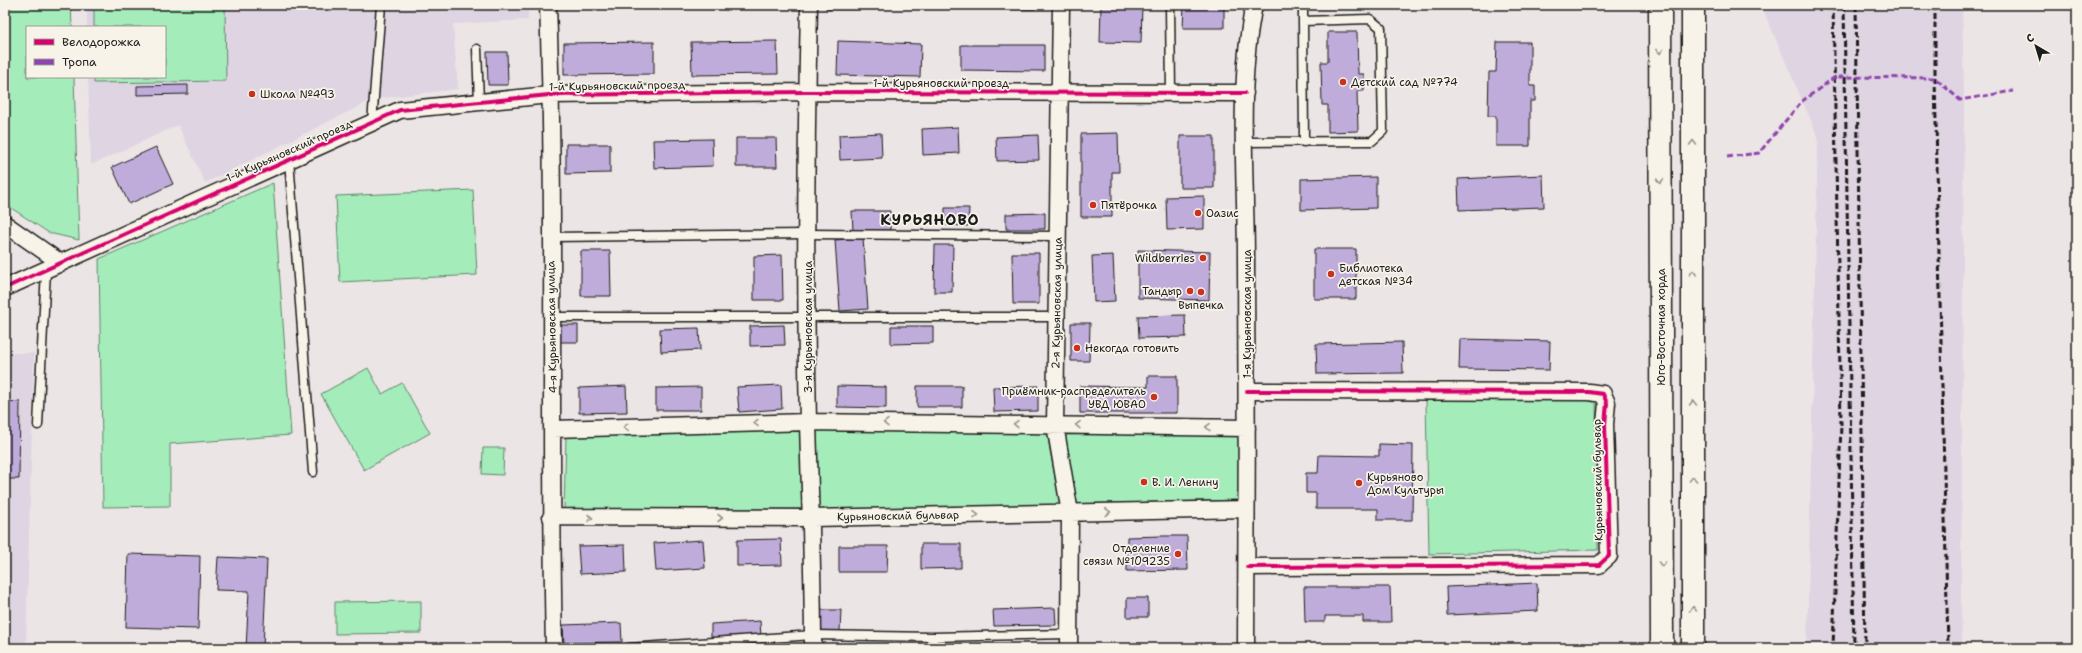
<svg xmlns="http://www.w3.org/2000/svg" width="2082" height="653" font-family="'Shantell Sans',sans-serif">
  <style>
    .built { fill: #dfd4e2 }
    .green { fill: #a4ecba; stroke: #60846b }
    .building { fill: #c0acdb; stroke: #1c1c1c }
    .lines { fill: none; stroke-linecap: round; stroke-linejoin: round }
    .lane-casing { stroke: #1c1c1c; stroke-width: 11 }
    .street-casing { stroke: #1c1c1c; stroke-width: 19 }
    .primary-casing { stroke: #1c1c1c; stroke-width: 25 }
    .lane { stroke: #f7f3e8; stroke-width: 8 }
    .street { stroke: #f7f3e8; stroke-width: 16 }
    .primary { stroke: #f7f3e8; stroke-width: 22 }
    .rail { stroke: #1c1c1c; stroke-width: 3; stroke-dasharray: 6 3; stroke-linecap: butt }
    .quiet { stroke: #8e44ad; stroke-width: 3; stroke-dasharray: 6 3; stroke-linecap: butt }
    .cycleway-casing { stroke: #f7f3e8; stroke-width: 6 }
    .cycleway { stroke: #d6006c; stroke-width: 4 }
    .oneway { stroke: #94928c }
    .poi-dot { fill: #c8321e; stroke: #f7f3e8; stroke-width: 1.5 }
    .labels { text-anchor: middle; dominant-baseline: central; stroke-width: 3.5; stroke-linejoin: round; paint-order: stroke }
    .poi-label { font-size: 11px; fill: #1c1c1c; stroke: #f7f3e8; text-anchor: start }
    .street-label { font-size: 11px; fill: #1c1c1c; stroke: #f7f3e8 }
    .district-label { font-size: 15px; font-weight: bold; letter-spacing: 1px; fill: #1c1c1c; stroke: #f7f3e8 }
  </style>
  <rect width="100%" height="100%" fill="#ece5e5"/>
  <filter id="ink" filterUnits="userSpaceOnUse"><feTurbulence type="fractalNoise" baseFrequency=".025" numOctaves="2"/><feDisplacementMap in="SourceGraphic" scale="8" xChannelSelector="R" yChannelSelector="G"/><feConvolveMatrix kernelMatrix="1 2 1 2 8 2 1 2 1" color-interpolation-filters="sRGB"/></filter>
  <g filter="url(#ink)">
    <path class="built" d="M87,5h441v15l-75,4 5,65 -84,10 -169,84 -27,-58 -87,40 -3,-88h77v-50h-78z
      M1761,5h201l2,88 -3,508 1,47h-155l11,-511z
      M5,353h29l-8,295h-21z"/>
    <path class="green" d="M5,5h66l1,22h-45v50h47l5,163 -30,-7 -44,-29z
      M94,5h131l1,76 -132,2v-6h71v-50h-71z
      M273,183l18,252 -121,9v62l-67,1 -4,-248z
      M473,190l4,85 -137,7 -4,-86z
      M368,368l14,26 20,-11 28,50 -66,37 -43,-76z
      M1596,396l2,154 -169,4 -3,-154z
      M815,429l232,4 13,72 -242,6z
      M800,430l2,79 -238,1 2,-75z
      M1063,432l179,3v65l-166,4z
      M483,448h21l-1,27 -21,-1z
      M421,601v32l-86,1v-32z"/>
    <path class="building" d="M826,5h33v4h-33z
      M1003,5h32v4h-32z
      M1101,5h41l-1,38 -41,-1z
      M1184,5h40v23h-41z
      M1328,32h29l1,42h6v17h-7l1,40 -30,1v-27h-6l-1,-43h7z
      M777,41l1,33 -86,1 -1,-33z
      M838,41l83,3 -1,33 -83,-2z
      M654,42v32l-90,1v-32z
      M1497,42h33v44h5v15h-5v45h-34v-30h-8l1,-44h7z
      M961,45h83v26l-83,-1z
      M487,52h20l1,33h-20z
      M188,85v9l-51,1v-9z
      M958,127l1,26 -36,2 -1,-26z
      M881,133l1,25 -42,2 -1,-25z
      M1118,133l1,39h-7v45h-31v-83z
      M1038,135l1,25 -42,1 -1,-24z
      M1180,136h34v52h-34z
      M736,138h40l1,29h-41z
      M712,139l1,27 -59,2 -1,-28z
      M566,144h44v29l-44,1z
      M156,147l17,37 -44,20 -17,-37z
      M1543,175l1,32 -85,3 -1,-31z
      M1376,177v31l-75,2v-31z
      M1204,196v33l-37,1 -1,-33z
      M945,208h24l-1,18 -23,-1z
      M852,211h38v19l-37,1z
      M1045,213v16h-39v-15z
      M863,238l5,71 -28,2 -5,-71z
      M935,245h18l-1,47h-18z
      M1314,249h42v50h-42z
      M1138,250l72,2 -1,48 -71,-2z
      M581,251h29l1,45h-30z
      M1012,253h27v51h-26z
      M782,255l1,45h-29v-44z
      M1113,255l2,46 -21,1 -2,-46z
      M1185,315l1,22 -47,1 -1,-22z
      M1071,323h19l-1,38h-18z
      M557,325h21v17h-21z
      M784,325l1,20 -35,1v-20z
      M891,326h42v17l-42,1z
      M699,328l1,22 -39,2 -1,-23z
      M1460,339l90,2 -1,29 -90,-1z
      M1402,342l1,31 -86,1 -1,-30z
      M1148,376h29v37h-97v-27l68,1z
      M781,385l1,24 -43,3 -2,-25z
      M626,386l1,26 -48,1v-25z
      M837,386l49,1v21l-49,-1z
      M917,386h45v21h-45z
      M1038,386v25l-44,1 -1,-25z
      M701,387v23h-45v-22z
      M5,401l15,1 -1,77h-13v14z
      M1379,444l34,1 -1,75h-34v-11h-62v-16h-10v-20h12l1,-18 60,1z
      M1162,536h25l1,34 -61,1v-34z
      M781,539l1,26 -45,1v-26z
      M703,540l2,28 -49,3 -2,-28z
      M921,544h40v24l-40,1z
      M625,545l1,27 -46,2 -2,-28z
      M839,546h49l-1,26h-48z
      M128,554l72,2 -2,73 -72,-2z
      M218,557l49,2 -4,89h-17l3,-57 -33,-1z
      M1537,583l1,28 -91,4 -1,-28z
      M1304,587h86l1,35h-28v-6h-38v6h-20z
      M1127,598h21v19h-21z
      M1055,608l1,17 -62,1 -1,-16z
      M819,610h22l-1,21h-21z
      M760,621l1,16 -50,3v-16z
      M621,623l1,19 -58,1 -1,-18z"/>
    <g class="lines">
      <defs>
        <path id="lane" d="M1170,5l1,88
          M1303,21l1,121
          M477,49l2,53
          M372,123l9,-118
          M1245,142l127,-1 11,-10 -2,-103 -11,-9 -67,2v-16
          M289,160l24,312
          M551,237l256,-3 251,2
          M552,317h505
          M38,425l8,-155
          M933,637v11
          M629,648l184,-13 120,2 136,-3"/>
        <path id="street" d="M548,5c8,214 1,429 6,643
          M809,5c-3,139 -4,278 -1,417 2,75 5,151 5,226
          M1061,5l-6,420 15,88 -1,135
          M5,224l56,39
          M5,288l395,-178 149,-15 258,-3 438,1
          M553,429l255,-7 439,6
          M551,517l261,1 434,-9
          M1247,567l352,-2 10,-9 -4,-132 2,-21 -4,-9 -14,-2 -342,-1
          M1246,648c1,-129 1,-259 0,-388 0,-82 -9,-174 8,-255"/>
        <path id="primary" d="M1660,5l2,643
          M1693,5v643"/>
      </defs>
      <use href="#lane" class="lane-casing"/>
      <use href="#street" class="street-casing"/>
      <use href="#primary" class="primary-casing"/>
      <use href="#lane" class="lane"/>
      <use href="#street" class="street"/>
      <use href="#primary" class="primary"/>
      <path class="rail" d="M1833,5l8,419 -8,224
        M1844,5l10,643
        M1856,5l9,643
        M1935,5v73l13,570"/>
      <path class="quiet" d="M1727,157l32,-4 42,-51 34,-25 100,1 25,22 53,-9"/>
      <defs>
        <path id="cycleway" d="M5,288l395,-178 149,-15 258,-3 438,1
          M1247,567l352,-2 10,-9 -4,-132 2,-21 -4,-9 -14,-2 -342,-1"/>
      </defs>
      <use href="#cycleway" class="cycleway-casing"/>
      <use href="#cycleway" class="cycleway"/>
    </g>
    <defs><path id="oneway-chevron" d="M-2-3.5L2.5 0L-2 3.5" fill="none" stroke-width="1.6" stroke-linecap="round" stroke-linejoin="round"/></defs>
    <g class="oneway">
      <use href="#oneway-chevron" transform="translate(1660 51) rotate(90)"/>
      <use href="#oneway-chevron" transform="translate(1693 143) rotate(-90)"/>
      <use href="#oneway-chevron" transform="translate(1660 181) rotate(90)"/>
      <use href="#oneway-chevron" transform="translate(1693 273) rotate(-90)"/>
      <use href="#oneway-chevron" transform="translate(1693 403) rotate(-90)"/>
      <use href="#oneway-chevron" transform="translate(756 423) rotate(178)"/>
      <use href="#oneway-chevron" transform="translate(886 423) rotate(-179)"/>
      <use href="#oneway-chevron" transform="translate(1016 424) rotate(-179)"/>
      <use href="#oneway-chevron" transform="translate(1078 425) rotate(-179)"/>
      <use href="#oneway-chevron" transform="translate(626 427) rotate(178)"/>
      <use href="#oneway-chevron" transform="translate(1208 427) rotate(-179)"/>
      <use href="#oneway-chevron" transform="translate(1693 479) rotate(-90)"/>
      <use href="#oneway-chevron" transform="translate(1108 512) rotate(-1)"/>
      <use href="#oneway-chevron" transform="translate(976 515) rotate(-1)"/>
      <use href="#oneway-chevron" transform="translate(590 518)"/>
      <use href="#oneway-chevron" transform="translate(720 518)"/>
      <use href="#oneway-chevron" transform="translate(1662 564) rotate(90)"/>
      <use href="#oneway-chevron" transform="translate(1693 609) rotate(-90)"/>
    </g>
  </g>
  <g class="poi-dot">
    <circle cx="1343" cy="82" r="4"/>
    <circle cx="252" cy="94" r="4"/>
    <circle cx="1093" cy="205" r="4"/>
    <circle cx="1198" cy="213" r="4"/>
    <circle cx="1203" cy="258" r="4"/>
    <circle cx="1331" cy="274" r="4"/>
    <circle cx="1190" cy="291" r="4"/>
    <circle cx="1201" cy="292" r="4"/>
    <circle cx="1077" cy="348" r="4"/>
    <circle cx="1154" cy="397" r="4"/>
    <circle cx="1144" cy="482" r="4"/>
    <circle cx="1359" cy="483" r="4"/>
    <circle cx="1178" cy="554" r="4"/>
  </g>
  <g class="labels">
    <g class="poi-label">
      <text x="1351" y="82">Детский сад №774</text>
      <text x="260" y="94">Школа №493</text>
      <text x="1101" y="205">Пятёрочка</text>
      <text x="1206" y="213">Оазис</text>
      <text x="1195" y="258" text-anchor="end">Wildberries</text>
      <text x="1339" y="268">Библиотека<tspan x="1339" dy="13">детская №34</tspan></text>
      <text x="1182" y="291" text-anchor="end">Тандыр</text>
      <text x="1201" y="305" text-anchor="middle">Выпечка</text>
      <text x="1085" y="348">Некогда готовить</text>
      <text x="1146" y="391" text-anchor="end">Приёмник-распределитель<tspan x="1146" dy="13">УВД ЮВАО</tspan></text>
      <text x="1367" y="477">Курьяново<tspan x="1367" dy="13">Дом Культуры</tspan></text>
      <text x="1152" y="482">В. И. Ленину</text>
      <text x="1170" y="548" text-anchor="end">Отделение<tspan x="1170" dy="13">связи №109235</tspan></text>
    </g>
    <g class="street-label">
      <text x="941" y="83">1-й Курьяновский проезд</text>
      <text transform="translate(617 86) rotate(-1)">1-й Курьяновский проезд</text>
      <text transform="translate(289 151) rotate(-24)">1-й Курьяновский проезд</text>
      <text transform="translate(1057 303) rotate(-89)">2-я Курьяновская улица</text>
      <text transform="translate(1247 314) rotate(-90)">1-я Курьяновская улица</text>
      <text transform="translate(552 327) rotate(-91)">4-я Курьяновская улица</text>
      <text transform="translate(808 327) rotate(-90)">3-я Курьяновская улица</text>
      <text transform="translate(1661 327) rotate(-90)">Юго-Восточная хорда</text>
      <text transform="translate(1598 480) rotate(-91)">Курьяновский бульвар</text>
      <text transform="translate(898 516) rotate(-1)">Курьяновский бульвар</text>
    </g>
    <g class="district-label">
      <text x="930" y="220">КУРЬЯНОВО</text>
    </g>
  </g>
  <rect width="2082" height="653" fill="none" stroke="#f7f3e8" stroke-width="20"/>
  <rect x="10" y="10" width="2062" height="633" fill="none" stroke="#1c1c1c" stroke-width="1.5" filter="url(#ink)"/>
  <rect x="26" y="26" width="140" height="52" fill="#f7f3e8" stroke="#9f9d96"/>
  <rect x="34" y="39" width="20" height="6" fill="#d6006c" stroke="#9f9d96"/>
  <text x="62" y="46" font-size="12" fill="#1c1c1c">Велодорожка</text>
  <rect x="34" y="59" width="20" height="6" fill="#8e44ad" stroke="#9f9d96"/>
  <text x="62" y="66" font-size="12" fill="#1c1c1c">Тропа</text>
  <g transform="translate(2036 46) rotate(322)" stroke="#f7f3e8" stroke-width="3" paint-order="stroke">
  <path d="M0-3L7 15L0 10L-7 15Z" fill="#1c1c1c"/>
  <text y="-6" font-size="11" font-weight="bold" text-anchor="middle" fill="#1c1c1c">С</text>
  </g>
</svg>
